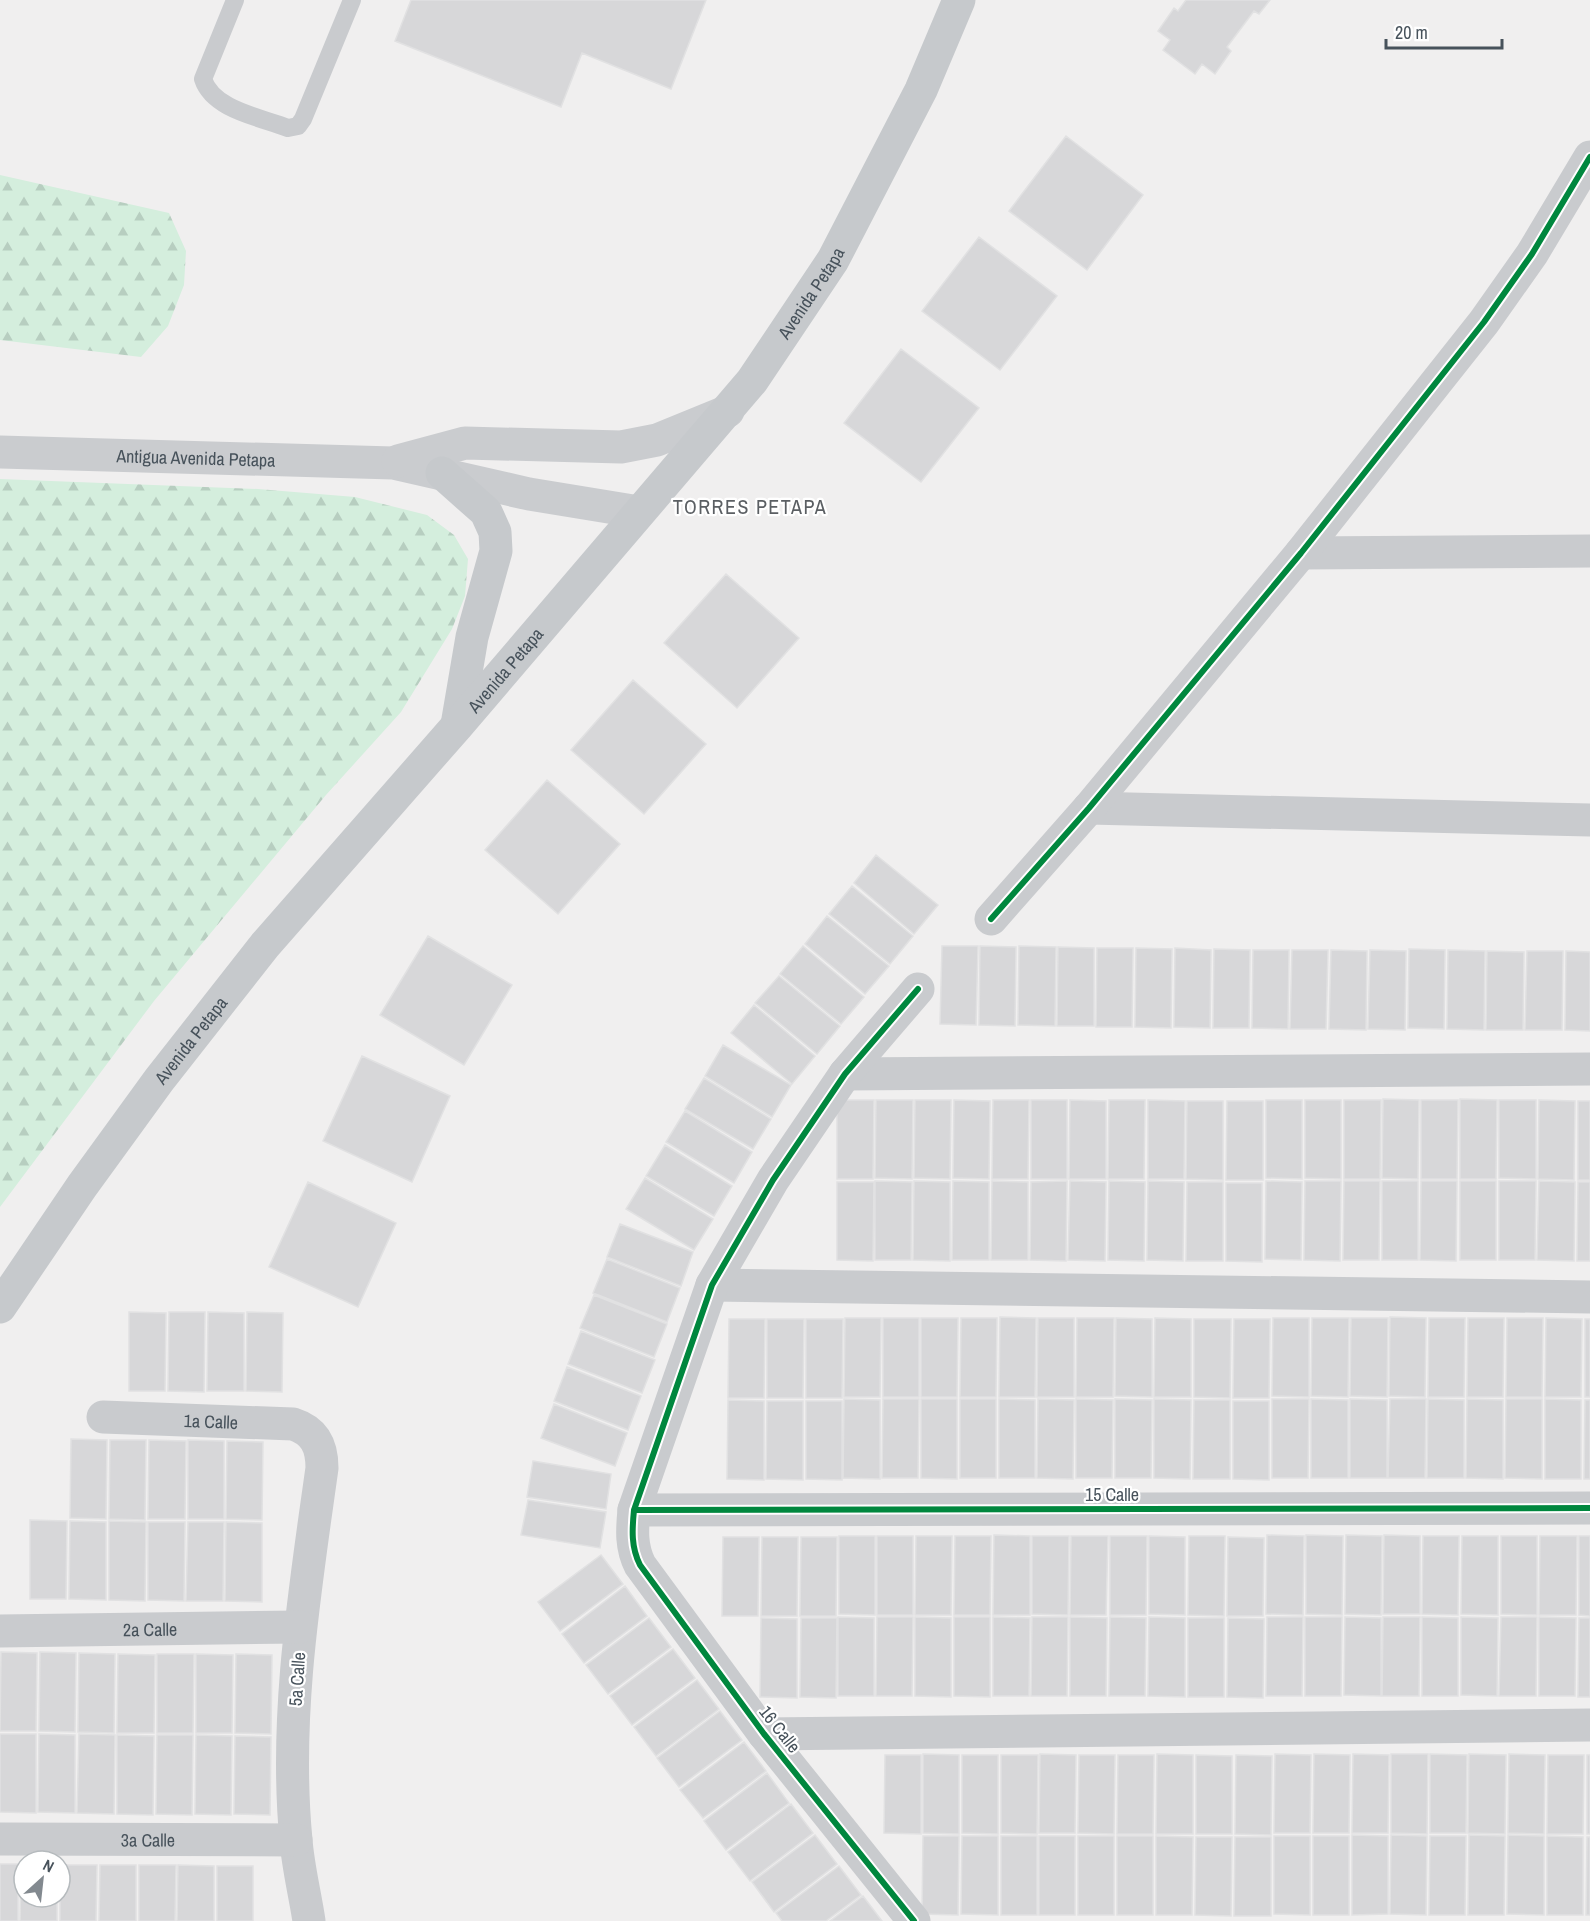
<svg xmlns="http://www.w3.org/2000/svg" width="1590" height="1921" font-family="'Archivo Narrow',sans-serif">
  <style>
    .forest { fill: url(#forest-firs) }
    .building { fill: #d7d7d9; stroke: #e1e1e2; stroke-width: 1.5 }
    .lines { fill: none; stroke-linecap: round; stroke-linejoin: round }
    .service { stroke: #c9cbce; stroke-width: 18 }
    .minor { stroke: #c9cbce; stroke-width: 33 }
    .secondary { stroke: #cacccf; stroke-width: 33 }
    .primary { stroke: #c6c9cc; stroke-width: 33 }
    .cycleway-casing { stroke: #fff; stroke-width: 10 }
    .cycleway { stroke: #00873e; stroke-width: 6 }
    .labels { text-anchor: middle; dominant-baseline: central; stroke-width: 4.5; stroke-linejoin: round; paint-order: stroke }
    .street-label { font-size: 18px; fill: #47525b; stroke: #fff }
    .neighbourhood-label { font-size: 20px; letter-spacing: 1.5px; fill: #5b5f63; stroke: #fff }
  </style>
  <defs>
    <pattern id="forest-firs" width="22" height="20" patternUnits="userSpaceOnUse" patternTransform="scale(1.5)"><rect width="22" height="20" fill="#d4eedd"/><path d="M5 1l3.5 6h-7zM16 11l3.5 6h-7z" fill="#b7cec0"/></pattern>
  </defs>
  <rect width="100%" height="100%" fill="#f0efef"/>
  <path class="forest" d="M0,175l169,38 17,38 -2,34 -16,41 -27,31 -141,-17z
    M0,479l258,10 97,8 72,18 27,20 14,24 -3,37 -13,33 -51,83 -75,83 -172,206 -154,206z"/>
  <path class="building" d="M411,0h295l-35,89 -89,-36 -21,54 -166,-66z
    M1186,0h84l-11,14 -5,-3 -27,36 4,4 -16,23 -13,-10 -7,10 -32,-24 7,-10 -12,-9 16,-23 4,3z
    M1066,136l77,59 -56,75 -78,-59z
    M979,237l78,59 -57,74 -78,-59z
    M901,349l78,59 -58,74 -77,-59z
    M726,574l73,64 -62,70 -73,-65z
    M633,680l73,64 -62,70 -73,-64z
    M547,780l73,64 -62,70 -73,-64z
    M876,855l62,50 -24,29 -60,-51z
    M852,886l61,50 -23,28 -61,-50z
    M827,916l62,50 -24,28 -60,-50z
    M428,936l84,49 -48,80 -84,-50z
    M803,946l61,51 -23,27 -61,-50z
    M942,946h36l-2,79 -36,-1z
    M980,946l36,1 -1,79 -36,-1z
    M1019,946l37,1 -1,79 -37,-1z
    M1058,947l36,1v78h-37z
    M1097,948h36l-1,79h-36z
    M1136,948l36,1 -1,79 -36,-1z
    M1175,948l36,2 -1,78 -36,-1z
    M1214,949l36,1 -1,78h-36z
    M1409,949l36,1 -1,79 -36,-1z
    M1253,950h36l-1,79 -36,-1z
    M1292,950h36l-2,79h-36z
    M1331,950l36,1 -1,79 -37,-1z
    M1370,950l36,1 -1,79 -37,-1z
    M1448,950l37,1 -1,79 -37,-1z
    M1487,951l37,1 -1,78h-37z
    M1527,951h36l-1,79h-37z
    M1566,951l24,1v79l-25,-1z
    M779,976l61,50 -23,28 -62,-51z
    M754,1005l61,51 -23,28 -61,-51z
    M723,1045l68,40 -19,32 -67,-41z
    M362,1056l88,40 -38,86 -89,-41z
    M704,1078l67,41 -18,30 -68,-40z
    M1383,1099l36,1 -1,79 -36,-1z
    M1460,1099l37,1 -1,79h-36z
    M837,1100h37l-1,79h-36z
    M876,1100h37l-1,79 -37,-1z
    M915,1100h36l-1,79 -36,-1z
    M954,1100l36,1 -1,78 -36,-1z
    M993,1100h36l-1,79h-36z
    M1031,1100h36v79h-36z
    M1070,1100l36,1v78h-37z
    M1109,1100h36l-1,79h-36z
    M1148,1100l37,1 -1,78h-36z
    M1266,1100h36v79l-36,-1z
    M1305,1100h36v79l-36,-1z
    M1344,1100h37l-1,79h-36z
    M1421,1100h37l-1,79h-36z
    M1499,1100h37v79l-37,-1z
    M1539,1100l36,1 -1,79 -36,-1z
    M1187,1101h36v79l-37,-1z
    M1227,1101h36v79h-37z
    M1578,1101h12v79h-12z
    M685,1111l67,41 -18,31 -68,-41z
    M665,1145l67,41 -18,30 -68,-40z
    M645,1178l68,41 -19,31 -68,-41z
    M875,1181l37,1 -1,78h-36z
    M914,1181l36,1v79l-37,-1z
    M953,1181l36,1v78h-37z
    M992,1181l36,1v78h-37z
    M1067,1181l-1,80 -36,-1 1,-78z
    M1070,1181l36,1 -1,79 -37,-1z
    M1109,1181l36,1 -1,79 -36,-1z
    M1148,1181l36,1 -1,79 -36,-1z
    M1266,1181l36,1 -1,78 -36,-1z
    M1305,1181h36l-1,80 -36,-1z
    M1344,1181h36l-1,79h-36z
    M1382,1181h36v79h-36z
    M1421,1181h36l-1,80 -36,-1z
    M1460,1181h36v79h-36z
    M1499,1181h37l-1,79h-36z
    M1539,1181l36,1 -1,79 -37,-1z
    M308,1182l88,41 -38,84 -89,-40z
    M837,1182h37l-1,79 -36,-1z
    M1187,1182h36v79h-37z
    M1578,1182h12v79h-13z
    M1226,1183h36v79l-36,-1z
    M620,1224l73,28 -12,34 -74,-29z
    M607,1259l73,29 -13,34 -74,-29z
    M594,1295l73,29 -13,33 -74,-29z
    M129,1312l37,1 -1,78h-36z
    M169,1312h36l-1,80 -36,-1z
    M208,1312l36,1v78h-37z
    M247,1312l36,1 -1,79 -36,-1z
    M1000,1317l36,1 -1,79h-36z
    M1390,1317l36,1 -1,79 -36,-1z
    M845,1318h36l-1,79h-36z
    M883,1318h36v79h-36z
    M921,1318h37l-1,79h-36z
    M961,1318h36l-1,79h-36z
    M1038,1318h36v79h-37z
    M1077,1318h37l-1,79h-37z
    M1116,1318l36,1v78l-37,-1z
    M1155,1318l36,1v78h-37z
    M1273,1318h36v79l-37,-1z
    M1312,1318h37l-1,79 -37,-1z
    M1351,1318h37l-1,79 -37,-1z
    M1429,1318h36l-1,79h-36z
    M1468,1318h36l-1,79h-36z
    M1507,1318h36l-1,79h-36z
    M1546,1318l36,1 -1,78h-36z
    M729,1319h36l-1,79h-36z
    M767,1319h37l-1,79h-36z
    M806,1319h37l-1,79h-36z
    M1194,1319h37l-1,79 -36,-1z
    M1234,1319h36l-1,79h-36z
    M1585,1319h5v78h-5z
    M581,1331l74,29 -13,33 -74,-29z
    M567,1367l74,29 -13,34 -74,-29z
    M844,1399l36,1v79l-37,-1z
    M883,1399h36l-1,79h-36z
    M921,1399h36v80l-36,-1z
    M960,1399h36v79h-36z
    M999,1399l36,1v78h-36z
    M1038,1399l36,1 -1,79 -36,-1z
    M1076,1399l37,1 -1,78h-36z
    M1115,1399l37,1 -1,78h-36z
    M1154,1399l37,1 -1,79 -36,-1z
    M1272,1399h37l-1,79h-36z
    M1311,1399l37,1v78h-37z
    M1350,1399l37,1v78h-37z
    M1390,1399h36l-1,79h-37z
    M1428,1399l36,1v78h-37z
    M1467,1399l36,1v79l-37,-1z
    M1506,1399h36v80l-37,-1z
    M1545,1399l36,1v79h-36z
    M728,1400l36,1v79l-37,-1z
    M1194,1400h36v79h-37z
    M1585,1400h5v79h-6z
    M767,1401h36v79l-37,-1z
    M806,1401h36v79l-36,-1z
    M1233,1401h36v79l-36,-1z
    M554,1404l73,29 -12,33 -74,-28z
    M71,1439l36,1 -1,79 -36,-1z
    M110,1440h36l-1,80 -36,-1z
    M149,1440l37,1 -1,78h-37z
    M188,1440l36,1v78h-36z
    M227,1441l36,1 -1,78 -36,-1z
    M533,1461l78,13 -5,35 -79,-12z
    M528,1500l78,12 -6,36 -79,-13z
    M30,1520l37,1 -1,78h-36z
    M70,1521l36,1v78l-37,-1z
    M109,1521l37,1 -1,79 -36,-1z
    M148,1522h37l-1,79 -36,-1z
    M188,1522h36l-1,79h-37z
    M226,1522l36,1v79l-37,-1z
    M994,1535l36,1v79h-37z
    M1267,1535l37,1 -1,79 -37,-1z
    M1306,1535l37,1 -1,79 -36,-1z
    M1346,1535l36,1 -1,79 -36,-1z
    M1384,1535l36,1v78h-37z
    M839,1536h36v79l-36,-1z
    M877,1536h36v79h-36z
    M916,1536h36l-1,79h-36z
    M955,1536h36l-1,79h-36z
    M1032,1536h37l-1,79 -36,-1z
    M1071,1536h37l-2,79h-36z
    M1110,1536h37l-1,79h-36z
    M1149,1536l36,1v78l-36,-1z
    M1189,1536h36l-1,80 -36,-1z
    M1423,1536h36l-1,79 -36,-1z
    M1462,1536h36v79l-37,-1z
    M1501,1536h36v79l-36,-1z
    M1540,1536h37l-1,79h-37z
    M1579,1536h11v80l-11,-1z
    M723,1537h36l-1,79h-36z
    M762,1537h36l-1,79h-36z
    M801,1537h36l-1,79h-36z
    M1228,1537l36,1 -1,78h-36z
    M601,1555l22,29 -63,47 -22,-29z
    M625,1586l22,30 -63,47 -22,-29z
    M838,1617l36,1v78h-36z
    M877,1617h36l-1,79h-36z
    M915,1617l36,1v79l-36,-1z
    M954,1617h36v80l-36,-1z
    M993,1617l37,1 -1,78h-36z
    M1032,1617h36l-1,79h-36z
    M1070,1617l37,1 -1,78h-36z
    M1110,1617l36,1 -1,78h-36z
    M1149,1617l36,1v79l-37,-1z
    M1267,1617h36l-1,79h-36z
    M1305,1617h37l-1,79h-36z
    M1345,1617l36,1v78l-37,-1z
    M1383,1617h37l-1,79h-37z
    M1422,1617l36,1v78h-36z
    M1461,1617l37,1 -1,78 -36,-1z
    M1501,1617h36l-1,79h-37z
    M1539,1617l37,1 -1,78h-36z
    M649,1618l22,29 -63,47 -22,-29z
    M761,1618l36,1v79l-37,-1z
    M801,1618h36l-1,80 -36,-1z
    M1188,1618h36v79h-36z
    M1228,1618l36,1 -1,79 -36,-1z
    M1579,1618h11v79h-12z
    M673,1649l22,29 -63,47 -22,-29z
    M1,1652l36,1 -1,78h-36z
    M40,1652l36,1 -1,79 -36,-1z
    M79,1653l36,1 -1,79 -36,-1z
    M118,1654l37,1 -1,78h-37z
    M157,1654h37l-1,79h-36z
    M196,1654l37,1 -1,78h-36z
    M236,1654l36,1 -1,79 -36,-1z
    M697,1680l22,29 -63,47 -22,-29z
    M720,1711l22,29 -63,47 -22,-29z
    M0,1734h36v79l-36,-1z
    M39,1734l36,1v78l-37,-1z
    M79,1734l36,1 -1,79 -37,-1z
    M117,1735l37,1 -1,79 -36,-1z
    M157,1735h36l-1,80 -36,-1z
    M196,1735l36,1 -1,79 -36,-1z
    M235,1736l36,1 -1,78 -36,-1z
    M744,1742l22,29 -63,47 -23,-28z
    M923,1754l36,1v79l-36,-1z
    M1040,1754l36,1 -1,78h-36z
    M1157,1754l36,1v79h-37z
    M1275,1754l36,1 -1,78h-36z
    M1314,1754l36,1 -1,78h-36z
    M1353,1754l36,1 -1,78h-36z
    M1391,1754h37l-1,80 -36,-1z
    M1430,1754l37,1 -1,78h-36z
    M1469,1754l37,1 -1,79 -37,-1z
    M1509,1754l36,1 -1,79 -36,-1z
    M885,1755h36v79l-37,-1z
    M962,1755h36v79l-36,-1z
    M1001,1755h37l-1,79 -36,-1z
    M1079,1755h36l-1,79 -36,-1z
    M1118,1755h36l-1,79h-36z
    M1196,1755l36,1v78h-36z
    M1236,1755l36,1 -1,79 -36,-1z
    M1548,1755h36l-1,79h-36z
    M1587,1755h3v79h-3z
    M767,1773l22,30 -63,47 -22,-29z
    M791,1804l22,29 -63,48 -22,-29z
    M815,1835l22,29 -63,48 -22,-30z
    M1352,1835l36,1v78l-36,1z
    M1391,1835l36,1 -1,79 -36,-1z
    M1469,1835l36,1 -1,79h-36z
    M1508,1835l36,1v79l-37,-1z
    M923,1836h36l-1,79 -36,-1z
    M962,1836h36v79l-37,-1z
    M1001,1836h36v79h-36z
    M1039,1836h36v79h-36z
    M1078,1836h36v79h-36z
    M1117,1836h36v79h-36z
    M1156,1836l37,1 -1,78h-36z
    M1274,1836h36v79l-36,-1z
    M1313,1836h36v79h-36z
    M1430,1836h36l-1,79h-36z
    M1547,1836l36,1v78h-36z
    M1196,1837h36l-1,79 -36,-1z
    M1235,1837h36v79h-37z
    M1587,1837h3v78h-4z
    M0,1864h18v57h-18z
    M21,1864h3v33h33v24h-37z
    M60,1865h37l-1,56h-36z
    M100,1865h36v56h-37z
    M139,1865h37l-1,56h-36z
    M178,1865l36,1v55h-37z
    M217,1866h36v55h-36z
    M839,1866l22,29 -35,26h-44l-6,-8z
    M863,1896l19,25h-52z"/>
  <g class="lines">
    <path class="service" d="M235,0l-32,79c10,31 57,38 85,49l10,-2 5,-7 49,-119"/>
    <g class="minor">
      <path d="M1301,553l289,-2"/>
      <path d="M1089,808l501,12"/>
      <path d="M991,919l98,-111 212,-255 183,-231 48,-68 58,-97"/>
      <path d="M845,1074l745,-5"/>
      <path d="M712,1285l878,12"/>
      <path id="s1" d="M103,1417l190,7c22,7 29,22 29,44 -17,122 -38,248 -26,372 2,27 9,54 13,81"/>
      <path d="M634,1510l956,-2"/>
      <path id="s2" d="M0,1631l300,-4"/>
      <path d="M764,1734l826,-9"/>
      <path id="s3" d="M0,1839l296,1"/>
      <path d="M914,1921l-150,-187 -124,-169c-9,-18 -8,-35 -6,-55l78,-225 61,-105 72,-106 73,-85"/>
    </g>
    <g class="secondary">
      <path id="s4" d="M0,452l393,11 136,31 110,18"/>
      <path d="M398,461l67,-18 156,4 36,-7 71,-29"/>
    </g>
    <g class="primary">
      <path d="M442,473l44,39 9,20 1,19 -24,86 -15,88"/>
      <path id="s5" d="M0,1307l82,-121 77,-106 106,-135 192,-219 295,-345 81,-121 88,-170 38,-90"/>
    </g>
    <defs>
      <path id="cycleway" d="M991,919l98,-111 212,-255 183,-231 48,-68 58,-97
        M634,1510l956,-2
        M914,1921l-150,-187 -124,-169c-9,-18 -8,-35 -6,-55l78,-225 61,-105 72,-106 73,-85"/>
    </defs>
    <use href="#cycleway" class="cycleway-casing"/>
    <use href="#cycleway" class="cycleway"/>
  </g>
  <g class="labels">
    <g class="street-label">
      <text stroke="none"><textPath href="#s5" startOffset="1300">Avenida Petapa</textPath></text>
      <text stroke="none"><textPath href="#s4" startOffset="196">Antigua Avenida Petapa</textPath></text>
      <text stroke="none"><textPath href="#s5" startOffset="814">Avenida Petapa</textPath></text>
      <text stroke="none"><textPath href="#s5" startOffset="328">Avenida Petapa</textPath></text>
      <text stroke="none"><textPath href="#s1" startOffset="108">1a Calle</textPath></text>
      <text x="1112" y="1494">15 Calle</text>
      <text stroke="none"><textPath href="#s2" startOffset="150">2a Calle</textPath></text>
      <text transform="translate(297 1679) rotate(-86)">5a Calle</text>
      <text transform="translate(780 1729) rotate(52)">16 Calle</text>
      <text stroke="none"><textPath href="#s3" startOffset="148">3a Calle</textPath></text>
    </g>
    <g class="neighbourhood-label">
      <text x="750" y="506">TORRES PETAPA</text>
    </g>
  </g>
  <g transform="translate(42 1879) rotate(27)"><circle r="28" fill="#ffffff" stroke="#b5babd" stroke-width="1.5"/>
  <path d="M0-4.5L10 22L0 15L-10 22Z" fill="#82898f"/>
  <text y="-9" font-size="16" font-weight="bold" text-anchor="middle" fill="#47525b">N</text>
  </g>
  <path d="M1386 39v9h116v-9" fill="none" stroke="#47525b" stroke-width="3"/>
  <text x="1395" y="39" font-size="18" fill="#47525b" stroke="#ffffff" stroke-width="4.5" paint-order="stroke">20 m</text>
</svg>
